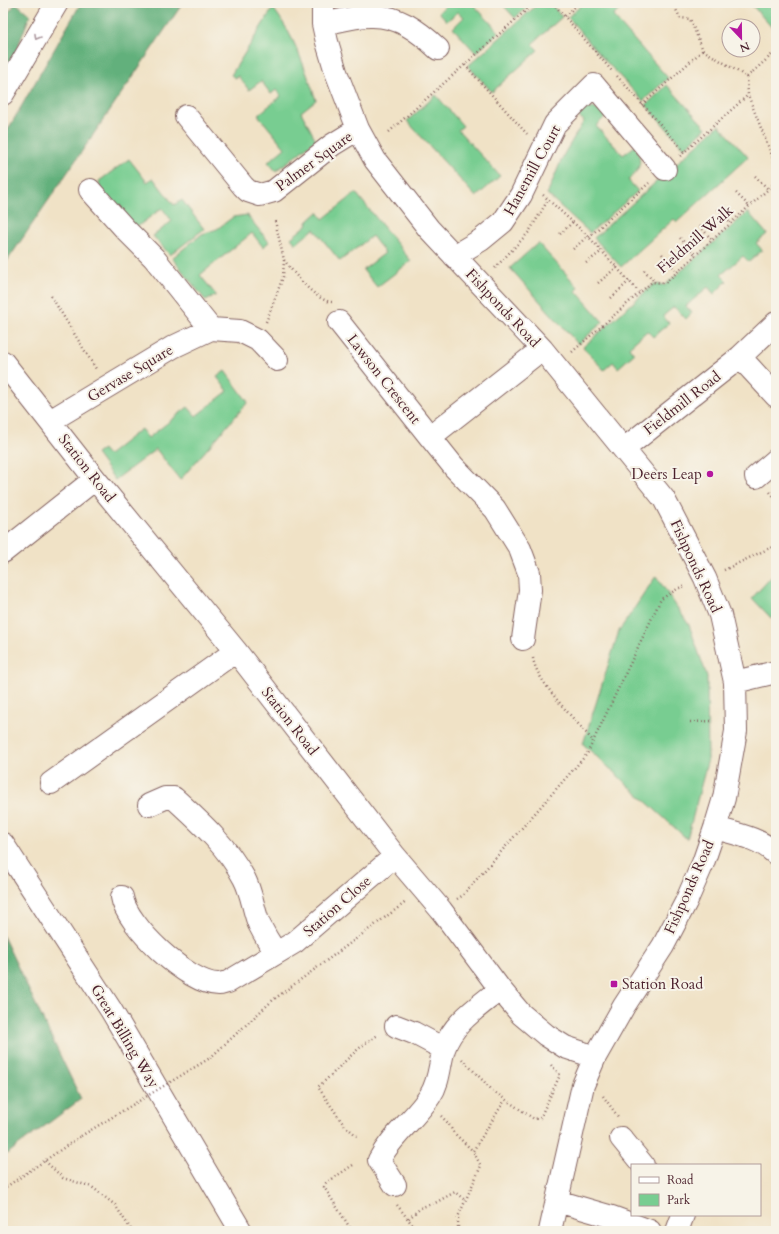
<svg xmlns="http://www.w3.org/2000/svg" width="779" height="1234" font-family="Cardo,serif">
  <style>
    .green { fill: #78cd91; stroke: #61765e }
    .forest { fill: #62b07b; stroke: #566853 }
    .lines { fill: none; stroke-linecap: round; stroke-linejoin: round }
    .minor-casing { stroke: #846361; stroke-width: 24 }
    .major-casing { stroke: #846361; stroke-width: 24 }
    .highway-casing { stroke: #846361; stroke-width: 24 }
    .path { stroke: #846361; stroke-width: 2.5; stroke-dasharray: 1 3; stroke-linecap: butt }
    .minor { stroke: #fff; stroke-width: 22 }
    .major { stroke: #fff; stroke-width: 22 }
    .highway { stroke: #fff; stroke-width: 22 }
    .path-bridge { stroke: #846361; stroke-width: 2.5; stroke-dasharray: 1 3; stroke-linecap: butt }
    .oneway { stroke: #ae9aa0 }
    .poi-dot { fill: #b5179e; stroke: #f7f3e8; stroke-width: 1.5 }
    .labels { text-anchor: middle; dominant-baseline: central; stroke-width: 4; stroke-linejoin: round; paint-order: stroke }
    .street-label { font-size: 15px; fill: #4a1f2b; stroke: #f7f3e8 }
    .poi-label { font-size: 15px; fill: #4a1f2b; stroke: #f7f3e8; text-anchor: end }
  </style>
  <rect width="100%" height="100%" fill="#f7f3e8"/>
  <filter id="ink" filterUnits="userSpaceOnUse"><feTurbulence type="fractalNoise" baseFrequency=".025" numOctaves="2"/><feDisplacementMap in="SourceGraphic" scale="8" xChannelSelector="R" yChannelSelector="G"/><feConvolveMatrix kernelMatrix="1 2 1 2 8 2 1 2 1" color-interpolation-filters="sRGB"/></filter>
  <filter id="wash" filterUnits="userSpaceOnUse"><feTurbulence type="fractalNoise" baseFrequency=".012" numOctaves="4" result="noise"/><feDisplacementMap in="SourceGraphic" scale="16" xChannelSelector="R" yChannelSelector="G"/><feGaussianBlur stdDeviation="0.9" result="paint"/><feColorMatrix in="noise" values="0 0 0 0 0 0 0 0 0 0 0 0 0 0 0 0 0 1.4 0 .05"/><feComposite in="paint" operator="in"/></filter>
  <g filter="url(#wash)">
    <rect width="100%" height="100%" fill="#f0e2c6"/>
    <path class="green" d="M448,3h24l27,29 -23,21 -23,-25 11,-11 -6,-5 -11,9 -8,-9z
      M501,3h23l4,3 -13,12z
      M539,3h11l12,14 -30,27 6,6 -46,42 -24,-26z
      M584,3h43l-14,13 55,62 -25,23 -44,-47 -31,-37z
      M750,3h26v29z
      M273,8c21,27 32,60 43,92l-15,12 15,28 -40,31 -8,-9 17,-14 -27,-33 23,-19 -5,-6 -5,4 -10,-13 -12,9 -11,-14 -3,2 -4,-3z
      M667,85l39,43 -22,20 -38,-43z
      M436,95l27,31 -5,4 42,46 -24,21 -69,-76z
      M594,108l13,7 -11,11 27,29 12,-9c8,15 6,23 -7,34l10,11 -48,42 -43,-39 17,-40 20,-33 -8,-7 10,-5z
      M719,125l29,32 -71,65 -3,-3 -53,48 -27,-29z
      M129,159l18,23 6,-4 21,27 8,-5 22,29 -34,26 -17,-19 19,-15 -10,-13 -25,19 -37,-38 -1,-8z
      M356,193l55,68 -34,26 -14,-17 22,-17 -13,-17 -32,25 -26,-32 -18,15 -5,-6 17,-14 -1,-2 11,-10 5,7z
      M748,212l19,22 -11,9 6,7 -13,12 -6,-6 -22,19 6,6 -13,13 -6,-7 -22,19 6,7 -6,6 -12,-12 -11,9 6,7 -16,14 -6,-6 -18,16 5,7 -16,14 -5,-6 -9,8 -21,-23 71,-63 11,1z
      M247,215l22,27 -6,5 -11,-14 -52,42 16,20 -10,6 -34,-43 30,-24 15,-5 16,-12z
      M538,243l41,45 -3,3 27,31 -25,22 -68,-76z
      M225,371l23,31 -68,78 -24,-31 -41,31 -19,-26 7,-5 5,6 33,-26 7,9 40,-31 8,9 32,-25 -11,-14z
      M776,572v42l-5,4 -19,-20z
      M656,576l33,49 18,51 1,83 -21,80 -104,-95 36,-113z"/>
    <path class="forest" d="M16,3l14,12 -15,39 -12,19v-54z
      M81,3h102l-180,264v-129z
      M3,936l78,163 -78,58z"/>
  </g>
  <g filter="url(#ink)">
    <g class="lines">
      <defs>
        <path id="minor" d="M323,3v21l4,18 9,30 22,57 17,31 54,69 113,120 122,150 41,79 15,37 15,67 1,49 -12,67 -9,30 -12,35 -17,39 -23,44 -39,60 -29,51 -12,28 -33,146
          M323,24c15,-3 32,-8 47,-8 28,-1 49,15 68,33
          M186,116l57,70 5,5 12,4 14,-4 58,-46 26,-16
          M90,190l36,40 28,28 57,71
          M454,256l27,-16 22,-18 18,-27 34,-71 39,-39 71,84
          M339,322l91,115
          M740,357l36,39
          M3,362l92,117 141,172 159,205 46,54 59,79 21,25 25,21 19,12 30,10
          M50,421l123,-74 38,-18 29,2 18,9 19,20
          M624,449l116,-92 36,-34
          M756,477l20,-17
          M3,552l92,-73
          M523,639l7,-49 -1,-17 -9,-24 -25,-40 -41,-42 -24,-30 112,-88
          M735,682l41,-10
          M51,783l185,-132
          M149,805l16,-7h9c26,24 53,48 70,80 8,15 9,31 15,46 5,10 11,20 17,29
          M715,828c21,6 45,10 61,26
          M122,897c4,28 67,88 97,87 3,0 6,-2 9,-2l67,-40 100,-86
          M396,1026l18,7 30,16
          M621,1138l22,27
          M395,1185l-16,-25c13,-25 36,-41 51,-64 10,-15 9,-31 14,-47 9,-27 36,-43 56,-60
          M557,1201l55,16 38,14
          M677,1231l6,-16"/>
        <path id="major" d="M3,844l108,166 130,221"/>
        <path id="highway" d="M3,94l54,-91"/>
      </defs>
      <use href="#minor" class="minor-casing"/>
      <use href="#major" class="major-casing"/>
      <use href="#highway" class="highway-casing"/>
      <path class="path" d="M553,3l59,68
        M673,3l7,15 10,1 13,31 44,27 1,18 28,71
        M565,16l14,-13
        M465,65l62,69
        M617,76l68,76
        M747,77l29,-26
        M642,105l61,-55
        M389,132l143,-127
        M680,156l68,-61
        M755,176l13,13
        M736,193l13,13
        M543,195l45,41 51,56
        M718,209l12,14
        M700,226l12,14
        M560,234l13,-12
        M589,237l60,-54
        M680,238l16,17
        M573,249l15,-13
        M662,254l15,18
        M284,260c9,12 32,42 49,42
        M586,263l16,-12
        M495,268l34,-36 19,-32
        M644,270l11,12
        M598,283l19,-16
        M51,296l45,73
        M611,298l18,-17
        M266,322l17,-45 1,-17 -9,-39
        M572,352l80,-70 13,1 111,-101
        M770,492l6,7
        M724,570l52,-25
        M533,658c3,24 44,63 60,83
        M690,722l22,-1
        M457,899l5,-3 125,-142 74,-155 18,-11 7,-2
        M210,1058l63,-58 133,-98
        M462,1059l31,32 41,28 6,-1 20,-43
        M551,1065l10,11
        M603,1096l16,22
        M441,1116l7,7 6,10 19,18 32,-51
        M357,1136l-13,-11 -26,-38c20,-17 38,-40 60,-52
        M45,1161l18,17 29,9 23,18 17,26
        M3,1189l78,-53
        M397,1205l11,14
        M352,1231l-28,-44 2,-4 27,-18
        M417,1231l-9,-12 14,-12 13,-4 20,-11 11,9
        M458,1231v-14l23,-51 -8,-15"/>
      <use href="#minor" class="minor"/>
      <use href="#major" class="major"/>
      <use href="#highway" class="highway"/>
      <path class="path-bridge" d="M81,1136l129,-78"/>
    </g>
    <defs><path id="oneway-chevron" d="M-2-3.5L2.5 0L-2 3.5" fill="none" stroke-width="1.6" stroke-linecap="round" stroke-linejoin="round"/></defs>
    <use class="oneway" href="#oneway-chevron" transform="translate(37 37) rotate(120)"/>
  </g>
  <g class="poi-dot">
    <circle cx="710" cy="474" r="4"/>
    <rect x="610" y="980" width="8" height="8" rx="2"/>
  </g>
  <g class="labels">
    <g class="street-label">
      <text transform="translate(314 161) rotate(-36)">Palmer Square</text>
      <text transform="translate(532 170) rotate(-61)">Hanemill Court</text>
      <text transform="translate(695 239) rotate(-41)">Fieldmill Walk</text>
      <text transform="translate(503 308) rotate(47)">Fishponds Road</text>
      <text transform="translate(130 373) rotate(-31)">Gervase Square</text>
      <text transform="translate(384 379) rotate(52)">Lawson Crescent</text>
      <text transform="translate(682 403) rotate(-38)">Fieldmill Road</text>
      <text transform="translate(87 468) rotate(52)">Station Road</text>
      <text transform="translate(696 566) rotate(65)">Fishponds Road</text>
      <text transform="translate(290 721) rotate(52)">Station Road</text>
      <text transform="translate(689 887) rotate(-66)">Fishponds Road</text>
      <text transform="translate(337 906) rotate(-41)">Station Close</text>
      <text transform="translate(125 1036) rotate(59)">Great Billing Way</text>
    </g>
    <g class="poi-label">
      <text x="702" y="474">Deers Leap</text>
      <text x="622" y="984" text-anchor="start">Station Road</text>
    </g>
  </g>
  <rect width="779" height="1234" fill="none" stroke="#f7f3e8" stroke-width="16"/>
  <rect x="631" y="1164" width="130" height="52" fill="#f7f3e8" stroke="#b29e9c"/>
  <rect x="639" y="1177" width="20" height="6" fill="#ffffff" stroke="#b29e9c"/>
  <text x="667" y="1184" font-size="12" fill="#4a1f2b">Road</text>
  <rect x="639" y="1194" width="20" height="12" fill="#78cd91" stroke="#b29e9c"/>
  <text x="667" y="1204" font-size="12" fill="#4a1f2b">Park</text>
  <g transform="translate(741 38) rotate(158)"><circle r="19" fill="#f7f3e8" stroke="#b29e9c"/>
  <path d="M0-3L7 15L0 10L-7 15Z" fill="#b5179e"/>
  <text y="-6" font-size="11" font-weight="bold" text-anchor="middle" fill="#4a1f2b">N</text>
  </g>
</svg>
